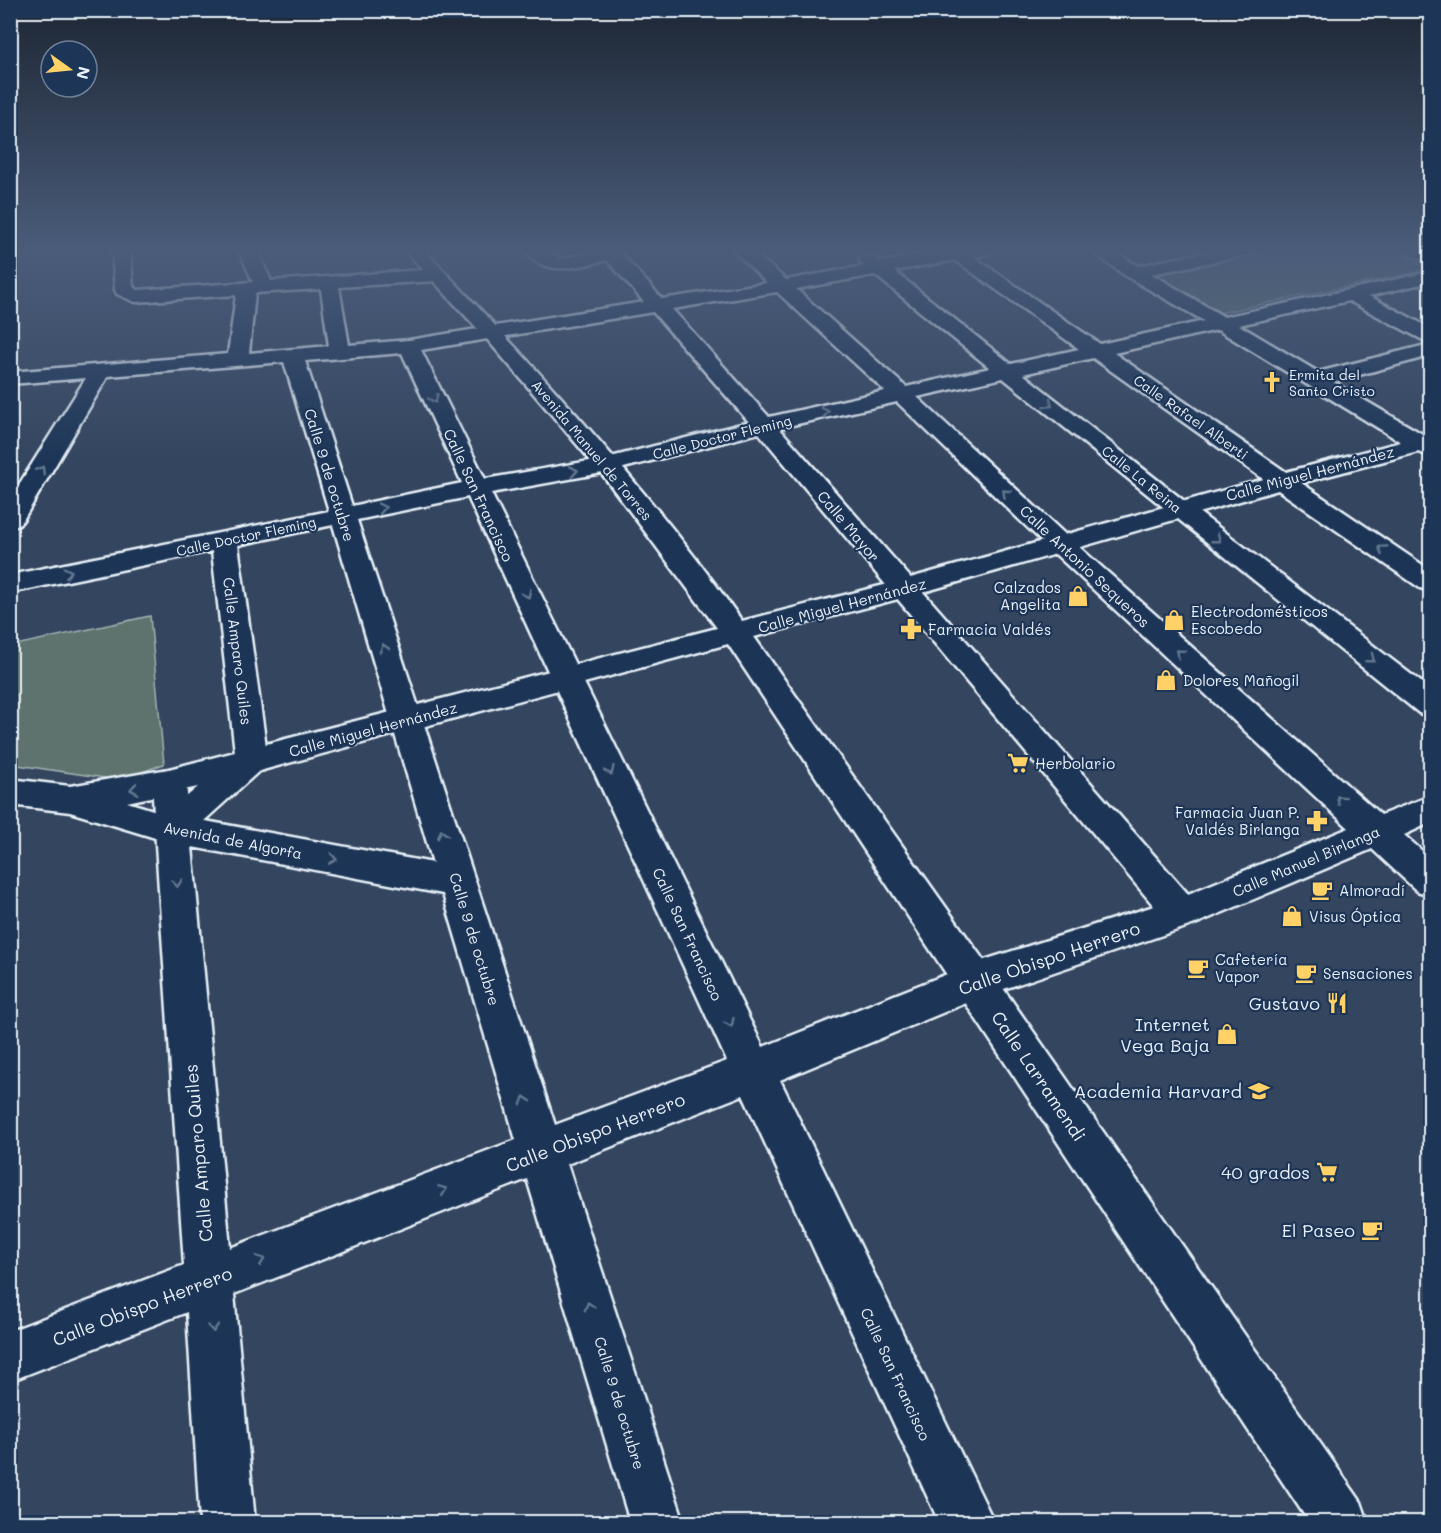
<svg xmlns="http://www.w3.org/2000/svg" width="1441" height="1533" font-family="Mali,sans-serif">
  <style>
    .green { fill: #5e736e; stroke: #a3b2b3; stroke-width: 1.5 }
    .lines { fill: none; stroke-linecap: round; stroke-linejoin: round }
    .street-casing { stroke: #e8f1f8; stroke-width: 5 }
    .secondary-casing { stroke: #e8f1f8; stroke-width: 5 }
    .street { fill: #1d3557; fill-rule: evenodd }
    .secondary { fill: #1d3557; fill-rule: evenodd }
    .oneway { stroke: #64778f }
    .labels { text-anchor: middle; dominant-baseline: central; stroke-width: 4.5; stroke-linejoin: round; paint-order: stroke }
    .far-poi-label { font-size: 14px; fill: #e8f1f8; stroke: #1d3557; text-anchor: start }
    .far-street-label { font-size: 14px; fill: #e8f1f8; stroke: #1d3557 }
    .street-label { font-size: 15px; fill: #e8f1f8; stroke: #1d3557 }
    .poi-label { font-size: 15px; fill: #e8f1f8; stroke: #1d3557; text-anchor: start }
    .near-street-label { font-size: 18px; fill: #e8f1f8; stroke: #1d3557 }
    .near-poi-label { font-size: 18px; fill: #e8f1f8; stroke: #1d3557; text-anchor: end }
  </style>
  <rect width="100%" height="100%" fill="#34455f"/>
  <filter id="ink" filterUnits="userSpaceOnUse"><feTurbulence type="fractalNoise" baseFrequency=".0167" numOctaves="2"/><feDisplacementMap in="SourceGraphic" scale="12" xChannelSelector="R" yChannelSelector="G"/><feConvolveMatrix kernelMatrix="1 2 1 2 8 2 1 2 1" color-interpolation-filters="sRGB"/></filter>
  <g filter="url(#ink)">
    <path class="green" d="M1276,250h117l37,19 -210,44 -67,-39z
      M150,616l14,148 -28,10 -24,5 -101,-15v-118z"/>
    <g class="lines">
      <defs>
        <path id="street" d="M112,250h18l3,37 5,3 115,-8 -14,-32h18l14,31 165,-12 7,2 2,4 -2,4 -7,2 -97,6 10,58 60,-5 235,-38 -37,-42c-28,6 -62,19 -82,-10h20l16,9 38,-9h19l44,49 105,-16 -34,-33h19l34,30 78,-14 -5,-6 3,-4 6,-1 14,7 61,-12h48l-3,4 -14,3 126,87 104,-23 -78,-45 -36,-26h21l27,16 80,-16h36l-3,4 -6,1 -93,19 72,43 206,-45v10l-61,14 61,32v14l-7,-2 -74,-39 -110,24 79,47 112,-28v12l-97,26 91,53 6,-1v22l-12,-4 -136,36 -9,-2 -180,-128 -70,16 165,130 242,185v27l-11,-3 -416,-335 -86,19 152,141 312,277 49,-19v27l-26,12 26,23v37l-13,-4 -45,-42 -177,75 -212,72 -203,84 214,442h-55l-196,-427 -176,69 117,358h-54l-103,-343 -293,115 21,228h-55l-13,-210 -177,69v-50l174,-66 -29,-436 -3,-47 5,-9 12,-4 12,4 5,9 3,36 244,45 -100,-338 -95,20 30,216 -4,9 -12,3 -12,-3 -4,-9 -24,-210 -202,42v-18l319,-64 -45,-149 -176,14 -85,144 -4,5 -9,3v-29l76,-121 -76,6v-12l218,-18 8,-59 -101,7 -18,-8 -2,-4zM955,260l124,89 -68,15 -117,-93zM875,275l115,93 -84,19 -110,-98zM321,289l8,57 -80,7 6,-60zM777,292l108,99 -116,26 -97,-108zM653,312l96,110 -142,36 -122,21 -64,-129zM1218,330l183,112 -115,30 -172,-119zM402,353l60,130 -110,23 -47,-145zM897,402l154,148 298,278 -161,66 -409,-466zM759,433l395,473 -179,57 -212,84 -272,-554 117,-21zM468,497l259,564 -172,64 -198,-605zM192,847l251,47 73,246 -286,108z
          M1405,250l25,1v12l-22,-9z"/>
        <path id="secondary" d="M405,250h19c112,118 224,238 318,371l154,-39 386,-108 9,2 139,94v21l-10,-3 -142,-98 -365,105 -159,42 235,331 372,534 7,20h-59l-581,-878 -469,127 -75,68 -12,4 -102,-31 -60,-7v-26l60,7 99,-17 548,-141 -118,-158 -113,-132zM198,787l-32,27 -39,-12z"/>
      </defs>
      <use href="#street" class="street-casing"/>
      <use href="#secondary" class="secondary-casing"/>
      <use href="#street" class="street"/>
      <use href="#secondary" class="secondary"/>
    </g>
    <defs><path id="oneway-chevron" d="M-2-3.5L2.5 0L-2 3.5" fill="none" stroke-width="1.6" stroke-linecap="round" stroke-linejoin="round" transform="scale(1.5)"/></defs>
    <g class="oneway">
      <use href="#oneway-chevron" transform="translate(434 399) rotate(65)"/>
      <use href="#oneway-chevron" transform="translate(1049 404) rotate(39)"/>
      <use href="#oneway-chevron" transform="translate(825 412) rotate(-12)"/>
      <use href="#oneway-chevron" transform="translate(41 470) rotate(-59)"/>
      <use href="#oneway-chevron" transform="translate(574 471) rotate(-10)"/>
      <use href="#oneway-chevron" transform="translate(1006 493) rotate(-137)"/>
      <use href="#oneway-chevron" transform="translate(382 508) rotate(-12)"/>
      <use href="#oneway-chevron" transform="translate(1217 539) rotate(38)"/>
      <use href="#oneway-chevron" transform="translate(1382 549) rotate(-146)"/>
      <use href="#oneway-chevron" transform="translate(68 572) rotate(-12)"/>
      <use href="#oneway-chevron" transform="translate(527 594) rotate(65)"/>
      <use href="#oneway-chevron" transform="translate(384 648) rotate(-107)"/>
      <use href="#oneway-chevron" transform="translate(1180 653) rotate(-138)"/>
      <use href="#oneway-chevron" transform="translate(1371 659) rotate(38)"/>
      <use href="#oneway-chevron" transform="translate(610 771) rotate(65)"/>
      <use href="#oneway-chevron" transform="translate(134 789) rotate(170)"/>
      <use href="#oneway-chevron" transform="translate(1340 799) rotate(-138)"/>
      <use href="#oneway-chevron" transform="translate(442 834) rotate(-107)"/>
      <use href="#oneway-chevron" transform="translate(333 859) rotate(10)"/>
      <use href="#oneway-chevron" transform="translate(177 883) rotate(85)"/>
      <use href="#oneway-chevron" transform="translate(730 1023) rotate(65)"/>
      <use href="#oneway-chevron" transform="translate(525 1100) rotate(-107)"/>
      <use href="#oneway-chevron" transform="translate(443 1190) rotate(-21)"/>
      <use href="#oneway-chevron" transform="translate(261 1260) rotate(-21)"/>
      <use href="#oneway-chevron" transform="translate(589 1306) rotate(-107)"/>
      <use href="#oneway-chevron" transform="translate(213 1328) rotate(85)"/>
    </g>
  </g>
  <linearGradient id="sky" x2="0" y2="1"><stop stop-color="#1d2634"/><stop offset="0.54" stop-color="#4a5c7a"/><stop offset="1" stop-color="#4a5c7a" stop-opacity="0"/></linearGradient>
  <rect width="1441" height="464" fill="url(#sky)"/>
  <defs>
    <symbol id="church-bare" viewBox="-9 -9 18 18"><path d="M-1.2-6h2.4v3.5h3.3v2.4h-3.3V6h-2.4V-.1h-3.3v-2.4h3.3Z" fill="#ffd166" stroke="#1d3557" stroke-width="2.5" paint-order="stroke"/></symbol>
    <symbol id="shop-bare" viewBox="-9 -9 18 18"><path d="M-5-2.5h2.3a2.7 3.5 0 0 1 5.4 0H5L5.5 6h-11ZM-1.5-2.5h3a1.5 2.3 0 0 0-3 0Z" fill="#ffd166" stroke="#1d3557" stroke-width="2.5" paint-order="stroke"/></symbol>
    <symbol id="pharmacy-bare" viewBox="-9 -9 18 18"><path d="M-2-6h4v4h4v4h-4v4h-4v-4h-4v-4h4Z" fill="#ffd166" stroke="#1d3557" stroke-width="2.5" paint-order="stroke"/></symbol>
    <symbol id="supermarket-bare" viewBox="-9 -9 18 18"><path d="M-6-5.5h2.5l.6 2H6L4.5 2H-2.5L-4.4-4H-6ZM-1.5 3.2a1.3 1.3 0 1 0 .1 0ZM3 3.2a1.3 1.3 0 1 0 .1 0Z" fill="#ffd166" stroke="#1d3557" stroke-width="2.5" paint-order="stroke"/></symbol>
    <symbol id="cafe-bare" viewBox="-9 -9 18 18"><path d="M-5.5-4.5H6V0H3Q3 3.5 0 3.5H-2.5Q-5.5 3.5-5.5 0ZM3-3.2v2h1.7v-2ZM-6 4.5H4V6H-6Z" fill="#ffd166" stroke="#1d3557" stroke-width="2.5" paint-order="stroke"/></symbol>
    <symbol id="restaurant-bare" viewBox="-9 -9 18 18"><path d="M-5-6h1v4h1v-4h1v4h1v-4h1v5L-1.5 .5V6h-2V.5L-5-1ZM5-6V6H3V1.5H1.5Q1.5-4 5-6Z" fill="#ffd166" stroke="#1d3557" stroke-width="2.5" paint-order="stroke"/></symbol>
    <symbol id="school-bare" viewBox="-9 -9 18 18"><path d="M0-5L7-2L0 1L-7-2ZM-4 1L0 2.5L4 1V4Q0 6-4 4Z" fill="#ffd166" stroke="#1d3557" stroke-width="2.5" paint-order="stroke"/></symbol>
  </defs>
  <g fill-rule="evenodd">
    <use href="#church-bare" x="1257" y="367" width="30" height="30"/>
    <use href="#shop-bare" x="1063" y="581" width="30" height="30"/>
    <use href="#shop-bare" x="1159" y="605" width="30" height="30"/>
    <use href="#pharmacy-bare" x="896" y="614" width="30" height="30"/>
    <use href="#shop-bare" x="1151" y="665" width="30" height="30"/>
    <use href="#supermarket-bare" x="1003" y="748" width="30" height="30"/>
    <use href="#pharmacy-bare" x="1302" y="806" width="30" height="30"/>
    <use href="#cafe-bare" x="1307" y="875" width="30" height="30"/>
    <use href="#shop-bare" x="1277" y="901" width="30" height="30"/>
    <use href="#cafe-bare" x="1183" y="953" width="30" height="30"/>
    <use href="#cafe-bare" x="1291" y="958" width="30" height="30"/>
    <use href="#restaurant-bare" x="1322" y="988" width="30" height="30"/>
    <use href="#shop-bare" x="1212" y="1019" width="30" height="30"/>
    <use href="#school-bare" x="1244" y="1076" width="30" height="30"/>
    <use href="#supermarket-bare" x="1312" y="1157" width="30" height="30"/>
    <use href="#cafe-bare" x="1357" y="1215" width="30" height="30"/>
  </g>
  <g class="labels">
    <g class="far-poi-label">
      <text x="1289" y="374">Ermita del<tspan x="1289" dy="16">Santo Cristo</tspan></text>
    </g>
    <g class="far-street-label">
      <text transform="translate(1191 417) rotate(35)">Calle Rafael Alberti</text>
      <text transform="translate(722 437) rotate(-14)">Calle Doctor Fleming</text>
      <text transform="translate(592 450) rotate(50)">Avenida Manuel de Torres</text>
      <text transform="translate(1142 479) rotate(39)">Calle La Reina</text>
      <text transform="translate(246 536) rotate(-12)">Calle Doctor Fleming</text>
    </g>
    <g class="street-label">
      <text transform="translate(1310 473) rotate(-15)">Calle Miguel Hernández</text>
      <text transform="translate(330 475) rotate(73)">Calle 9 de octubre</text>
      <text transform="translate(479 495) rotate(65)">Calle San Francisco</text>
      <text transform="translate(849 526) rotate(50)">Calle Mayor</text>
      <text transform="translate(1085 566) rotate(43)">Calle Antonio Sequeros</text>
      <text transform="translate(842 605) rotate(-15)">Calle Miguel Hernández</text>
      <text transform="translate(238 651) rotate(83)">Calle Amparo Quiles</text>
      <text transform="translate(373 729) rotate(-15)">Calle Miguel Hernández</text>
      <text transform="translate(233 840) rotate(11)">Avenida de Algorfa</text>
      <text transform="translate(1306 861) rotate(-23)">Calle Manuel Birlanga</text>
      <text transform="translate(688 934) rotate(65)">Calle San Francisco</text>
      <text transform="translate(475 939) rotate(73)">Calle 9 de octubre</text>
      <text transform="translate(896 1374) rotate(65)">Calle San Francisco</text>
      <text transform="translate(620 1403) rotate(73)">Calle 9 de octubre</text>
    </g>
    <g class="poi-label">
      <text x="1061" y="587" text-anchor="end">Calzados<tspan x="1061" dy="17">Angelita</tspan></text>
      <text x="1191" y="611">Electrodomésticos<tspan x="1191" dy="17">Escobedo</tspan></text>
      <text x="928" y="629">Farmacia Valdés</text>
      <text x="1183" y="680">Dolores Mañogil</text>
      <text x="1035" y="763">Herbolario</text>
      <text x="1300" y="812" text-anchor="end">Farmacia Juan P.<tspan x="1300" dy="17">Valdés Birlanga</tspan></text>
      <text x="1339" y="890">Almoradí</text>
      <text x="1309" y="916">Visus Óptica</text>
      <text x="1215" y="959">Cafetería<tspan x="1215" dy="17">Vapor</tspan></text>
      <text x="1323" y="973">Sensaciones</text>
    </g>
    <g class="near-street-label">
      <text transform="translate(1049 958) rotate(-19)">Calle Obispo Herrero</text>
      <text transform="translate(1039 1076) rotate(56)">Calle Larramendi</text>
      <text transform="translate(595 1132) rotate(-21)">Calle Obispo Herrero</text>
      <text transform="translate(198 1153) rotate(-95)">Calle Amparo Quiles</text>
      <text transform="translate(142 1306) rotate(-21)">Calle Obispo Herrero</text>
    </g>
    <g class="near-poi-label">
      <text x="1320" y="1003">Gustavo</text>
      <text x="1210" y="1024">Internet<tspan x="1210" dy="21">Vega Baja</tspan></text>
      <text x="1242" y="1091">Academia Harvard</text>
      <text x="1310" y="1172">40 grados</text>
      <text x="1355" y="1230">El Paseo</text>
    </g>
  </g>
  <rect width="1441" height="1533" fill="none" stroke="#1d3557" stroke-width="36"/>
  <rect x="18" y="18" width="1405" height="1497" fill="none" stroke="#e8f1f8" stroke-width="2" filter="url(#ink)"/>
  <g transform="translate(69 69) rotate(105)"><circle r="28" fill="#1d3557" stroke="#6e8097" stroke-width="1.5"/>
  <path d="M0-4.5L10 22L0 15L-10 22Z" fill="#ffd166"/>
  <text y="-9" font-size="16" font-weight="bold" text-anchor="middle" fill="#e8f1f8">N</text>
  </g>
</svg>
